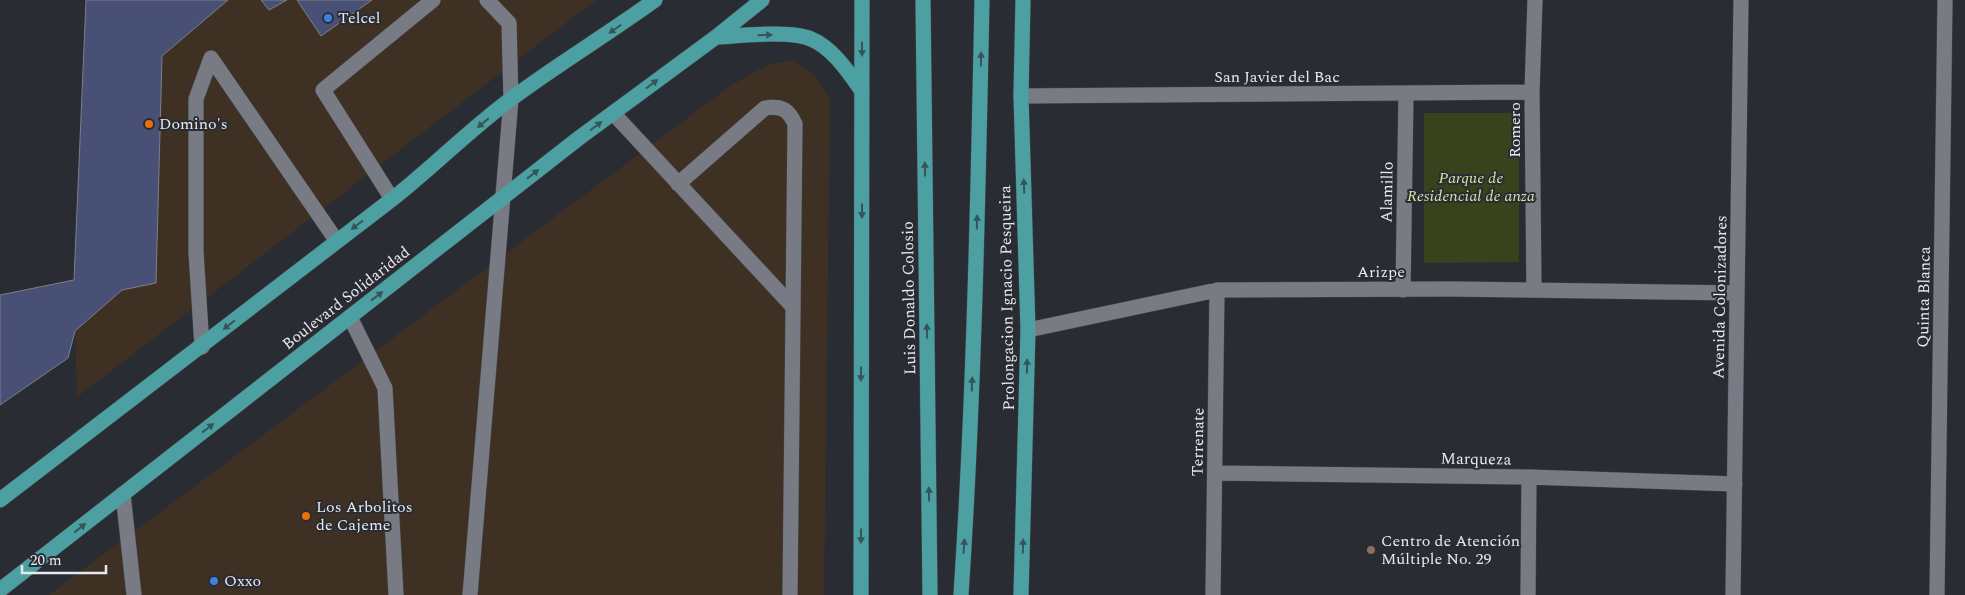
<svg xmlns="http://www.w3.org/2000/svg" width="1965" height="595" font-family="Spectral,serif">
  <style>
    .commercial { fill: #3e3123 }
    .green { fill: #38431d }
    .building { fill: #485076; stroke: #7d7f88 }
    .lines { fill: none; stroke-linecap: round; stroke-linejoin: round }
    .minor-casing { stroke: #45474e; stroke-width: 16 }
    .major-casing { stroke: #45474e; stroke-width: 16 }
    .minor { stroke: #797b84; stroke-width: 15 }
    .major { stroke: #4da0a1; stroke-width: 15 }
    .oneway { fill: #36555a }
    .shop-dot { fill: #3f7fe0; stroke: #2a2c33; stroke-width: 2 }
    .food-dot { fill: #e8710a; stroke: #2a2c33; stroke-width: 2 }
    .education-dot { fill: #8d6e63; stroke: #2a2c33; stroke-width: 2 }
    .labels { text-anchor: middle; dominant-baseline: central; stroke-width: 4; stroke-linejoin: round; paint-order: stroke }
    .poi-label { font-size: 16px; fill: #e8e9ee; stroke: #2a2c33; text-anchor: start }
    .street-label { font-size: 16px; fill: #e8e9ee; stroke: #2a2c33 }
    .park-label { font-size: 16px; font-style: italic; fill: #d0e7a1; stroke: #2a2c33 }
  </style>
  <rect width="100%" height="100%" fill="#2a2c33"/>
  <path class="commercial" d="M86,0h510l-519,397 -2,-64 -7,25 -68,47v-110l74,-16z
    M794,60l20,15 16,25 -6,495h-775l684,-511 37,-20z"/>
  <path class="green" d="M1424,113h95v149l-95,1z"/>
  <path class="building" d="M86,0h142l-66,56 -6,227 -34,7 -47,41 -7,27 -68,47v-110l74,-15z
    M261,0h26l-18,10z
    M297,0h75l-51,36z"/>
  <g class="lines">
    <defs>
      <path id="minor" d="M1021,96l511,-4
        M613,113l180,194
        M678,184l87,-76c16,-3 24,2 30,16l-5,471
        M392,199l-69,-109 110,-90
        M1403,290l3,-196
        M1534,290l-2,-198 3,-92
        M350,317l35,71 11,207
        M1028,330l189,-40 236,-1 284,4
        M202,347l-6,-95v-153l15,-41 125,182
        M1215,473l314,4 206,7
        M123,494l11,101
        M470,595l41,-496 -2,-76 -22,-23
        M1213,595l4,-305
        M1528,595l1,-118
        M1733,595l8,-595
        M1937,595l8,-595"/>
      <path id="major" d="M923,0l7,595
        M716,37c24,-1 74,-7 95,2 22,9 38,34 51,52
        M0,500c131,-100 261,-200 391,-300 41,-32 78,-70 120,-101 47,-35 97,-65 144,-99
        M0,590l579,-452 137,-101 46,-37
        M861,595l1,-595
        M961,595c13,-198 17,-396 21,-595
        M1021,595l7,-265 -7,-234 2,-96"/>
    </defs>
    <use href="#minor" class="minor-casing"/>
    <use href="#major" class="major-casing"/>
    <use href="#minor" class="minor"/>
    <use href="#major" class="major"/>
  </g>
  <defs><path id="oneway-solid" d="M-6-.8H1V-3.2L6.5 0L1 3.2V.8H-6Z" transform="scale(1.25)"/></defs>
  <g class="oneway">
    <use href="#oneway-solid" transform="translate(615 29) rotate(145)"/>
    <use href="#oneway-solid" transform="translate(765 35) rotate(-1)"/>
    <use href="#oneway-solid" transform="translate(862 49) rotate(90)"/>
    <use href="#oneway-solid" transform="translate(981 59) rotate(-89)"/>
    <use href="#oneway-solid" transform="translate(652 84) rotate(-37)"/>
    <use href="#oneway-solid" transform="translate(483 123) rotate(140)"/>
    <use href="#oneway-solid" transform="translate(596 126) rotate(-37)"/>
    <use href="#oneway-solid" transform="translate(925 169) rotate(-91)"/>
    <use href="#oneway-solid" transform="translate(533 174) rotate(-38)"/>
    <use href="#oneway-solid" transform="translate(1024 186) rotate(-92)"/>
    <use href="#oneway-solid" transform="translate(862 211) rotate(90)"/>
    <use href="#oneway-solid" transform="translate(977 222) rotate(-89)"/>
    <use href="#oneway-solid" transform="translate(357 225) rotate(143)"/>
    <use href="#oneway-solid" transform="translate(377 296) rotate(-38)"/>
    <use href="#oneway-solid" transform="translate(229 325) rotate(142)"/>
    <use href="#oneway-solid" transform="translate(927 331) rotate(-91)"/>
    <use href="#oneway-solid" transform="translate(1027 366) rotate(-89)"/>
    <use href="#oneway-solid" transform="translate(861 374) rotate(90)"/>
    <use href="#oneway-solid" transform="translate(972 384) rotate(-88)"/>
    <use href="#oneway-solid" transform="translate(208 428) rotate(-38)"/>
    <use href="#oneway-solid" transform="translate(929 494) rotate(-91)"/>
    <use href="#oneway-solid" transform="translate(80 528) rotate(-38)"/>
    <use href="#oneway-solid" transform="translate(861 536) rotate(90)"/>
    <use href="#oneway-solid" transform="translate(964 546) rotate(-86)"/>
    <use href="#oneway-solid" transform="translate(1023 546) rotate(-89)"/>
  </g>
  <g class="shop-dot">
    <circle cx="328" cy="18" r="5"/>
    <circle cx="214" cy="581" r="5"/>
  </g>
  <g class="food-dot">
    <circle cx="149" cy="124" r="5"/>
    <circle cx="306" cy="516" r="5"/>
  </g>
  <circle class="education-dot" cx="1371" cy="550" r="5"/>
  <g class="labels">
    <g class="poi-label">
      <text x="338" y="18">Telcel</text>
      <text x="159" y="124">Domino's</text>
      <text x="316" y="507">Los Arbolitos<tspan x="316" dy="18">de Cajeme</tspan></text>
      <text x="1381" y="541">Centro de Atención<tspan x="1381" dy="18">Múltiple No. 29</tspan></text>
      <text x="224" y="581">Oxxo</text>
    </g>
    <g class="street-label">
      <text x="1277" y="77">San Javier del Bac</text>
      <text transform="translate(1515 130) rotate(-90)">Romero</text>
      <text transform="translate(1387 192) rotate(-89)">Alamillo</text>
      <text x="1381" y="272">Arizpe</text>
      <text transform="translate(1720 297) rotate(-89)">Avenida Colonizadores</text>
      <text transform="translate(1924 297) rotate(-89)">Quinta Blanca</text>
      <text transform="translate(346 298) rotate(-38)">Boulevard Solidaridad</text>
      <text transform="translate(909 298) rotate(-91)">Luis Donaldo Colosio</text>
      <text transform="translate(1007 298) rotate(-91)">Prolongacion Ignacio Pesqueira</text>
      <text transform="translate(1198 442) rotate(-89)">Terrenate</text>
      <text transform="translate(1476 459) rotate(1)">Marqueza</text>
    </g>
    <g class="park-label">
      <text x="1471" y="178">Parque de<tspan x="1471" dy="18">Residencial de anza</tspan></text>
    </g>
  </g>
  <path d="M22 565v8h84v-8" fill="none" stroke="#e8e9ee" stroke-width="2.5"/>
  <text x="30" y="565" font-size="15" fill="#e8e9ee" stroke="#2a2c33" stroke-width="4" paint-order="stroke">20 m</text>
</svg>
